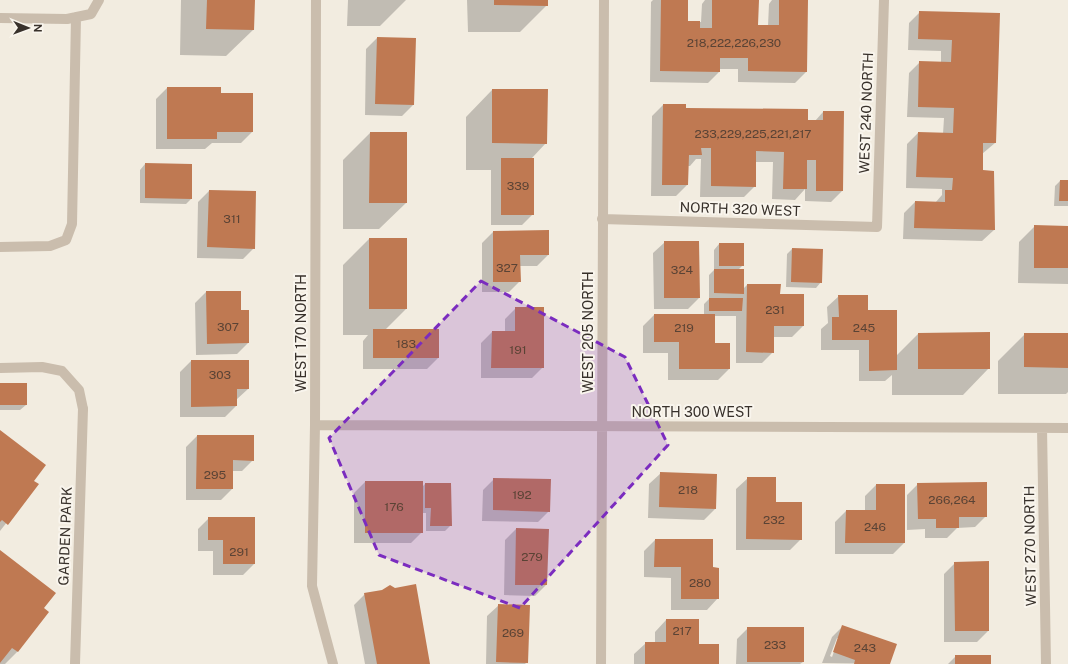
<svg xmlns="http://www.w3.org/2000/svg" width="1068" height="664" font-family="'Public Sans',sans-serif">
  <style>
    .shadow { fill: #0003; fill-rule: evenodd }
    .building { fill: #bf7952 }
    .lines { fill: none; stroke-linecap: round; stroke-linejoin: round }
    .service { stroke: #cabdad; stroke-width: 10 }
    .minor { stroke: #cabdad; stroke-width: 10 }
    .marked { fill: #7b2cbf; fill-opacity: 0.2; stroke: #7b2cbf; stroke-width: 3; stroke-dasharray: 8 5; stroke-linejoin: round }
    .labels { text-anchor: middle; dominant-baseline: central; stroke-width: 4; stroke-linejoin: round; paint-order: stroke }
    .number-label { font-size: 12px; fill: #5a4335 }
    .street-label { font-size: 14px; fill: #38312b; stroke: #f9f5ed }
  </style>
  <rect width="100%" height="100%" fill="#f2ece0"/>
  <path class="shadow" d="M181,0h73l-1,30 -27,26 -46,-1z
    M348,0h58l-26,26h-33z
    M467,0h80v5l-27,27h-52z
    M653,0h34v22h14l1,-18 3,-4h53l-1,26h11l1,-22 3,-4h35l-1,72 -11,11 -57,-1v-13h-19v3l-11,11 -58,-1 1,-80z
    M920,12l78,2 -3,129 -13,11v17l12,59 -12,11 -79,-2 1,-26 11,-11 20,1 7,-8v-6l-36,-1 1,-44 11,-11 25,1 1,-16 -37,-1 2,-44 11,-11 21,1v-12l-33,-1 1,-27z
    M377,38l38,1 -2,66 -11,11 -37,-1 1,-66z
    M167,88l53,6 32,38 -11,11h-29l-7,6h-49v-50z
    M492,90l54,53 -15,16 2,55 -11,11h-31v-55h-25v-53z
    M663,105h22v4l122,12h8l8,-9 19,79 -11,11 -26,-1v-12l-10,11 -23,-1 1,-37h-18v24l-11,11h-44l1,-38h-5l-6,7h-3v19l-11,11h-25l1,-80z
    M370,133h36v70l-27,26h-36v-69z
    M145,164l46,35 -5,5 -46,-1v-33z
    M1060,181h8v25h-14l1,-20z
    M209,191l45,57 -11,11 -46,-1 1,-56z
    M1035,226l33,1v57l-50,-1 1,-41z
    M493,232l55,23 -11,11h-18l1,15 -11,11h-27v-49z
    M369,239l37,70 -21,21 53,28 -11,11h-64v-28l5,-6h-25v-70z
    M665,242l34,56 -11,11h-34l-1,-56z
    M719,244l24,21 -5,5 5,19 4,-4 32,10 24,31 -11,11h-19v15l-11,11h-26v-47h-22v28l15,25 -11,11h-50v-27h-25v-27l11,-11h50v-11l5,-5v-24l5,-5v-20z
    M792,249l29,33 -5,6 -30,-1 1,-33z
    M206,292l34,19h8v32l-11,11 -41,1 -1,-52z
    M839,296l28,15 29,45 22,-22 71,34 -26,27h-71v-20l-7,6h-26v-31h-38v-21l7,-6 -1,-16z
    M516,308l27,59 -11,11h-51v-35l11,-11h13v-13z
    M1025,334h43v58l-2,2h-68v-33z
    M191,361h57v28l-12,11v6l-11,11h-45v-45z
    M0,384l26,21 -6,5h-20z
    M0,431l33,50 4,3 -37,47z
    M197,436h56v24l-11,11h-10v18l-11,11h-35v-53z
    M661,473l54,36 -11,11 -56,-2 1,-34z
    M748,478l27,25 26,36 -11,11h-54v-61z
    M494,479l55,32 -11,11 -56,-1 1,-31z
    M365,482l57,5 3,-3 26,41 -6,6h-19v-18h-4v19l-11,11h-57v-50z
    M918,484l68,32 -11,11 -18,1 -10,10h-22v-9l-18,1v-35z
    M876,485l28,58 -11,11h-58v-32l11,-11h19v-15z
    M209,518l45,46 -11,11h-30v-24h-15v-22z
    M516,529l32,1 -2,55 -11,11 -31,-1 1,-55z
    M655,540l57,28 6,30 -11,12h-36v-32l-27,-1v-26z
    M0,551l43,58 5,3 -31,40 -12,12h-5z
    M955,563l33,68 -11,11h-33v-68z
    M365,594l64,70h-64l-11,-59z
    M499,605l28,57 -2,2h-39l1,-48z
    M666,620h32v25l20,19h-84v-10l12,-11h9v-11z
    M843,626l46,38 -67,-1 10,-26zM837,638h2l-7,19 -2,-1z
    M748,628l55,34 -3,2h-64l1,-25z
    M956,656l34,8h-42z"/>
  <path class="building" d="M207,0h48l-1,30 -48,-1z
    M494,0h54v6l-54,-1z
    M661,0h27v21h12v7h12v-28h47l-1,25h21v-25h29l-1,72 -59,-1v-13h-28v14l-60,-1z
    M919,11l81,2 -4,130h-13v27l11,1 1,59 -81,-2 1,-27 30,1v-12h7l1,-12 -37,-1 2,-45 35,1 1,-25 -36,-1 1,-46 32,1 1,-22 -34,-1z
    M377,37l39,1 -2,67 -39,-1z
    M167,87h54v6h32v39h-36v7h-50z
    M492,89h56l-1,55 -55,-1z
    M663,104h23v4l122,1v11h15v-9h21l-1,80h-27v-31h-9v29h-24l1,-37 -28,-1v36l-45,-1v-38h-10l1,7h-13l-1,30h-26z
    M370,132h37v71h-38z
    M501,158h33v57h-33z
    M145,163l47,1v35l-47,-1z
    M1060,180h8v21h-9z
    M209,190l47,1 -1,58 -48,-2z
    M1034,225l34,1v42h-34z
    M549,230v25h-29l1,27h-28v-51z
    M369,238h38v71h-38z
    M664,241h35l1,57h-36z
    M719,243h25v23h-25z
    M792,248l31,1 -1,34 -31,-1z
    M714,269h30v25l-30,-1z
    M747,284h34l-1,10h24v32h-30v27l-28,-1z
    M206,291h35v19h8v33l-42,1z
    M838,295h30v15h29v60l-28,1v-31h-37v-23h7z
    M709,298h34l-1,13h-33z
    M515,307h29v61h-53l1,-37h23z
    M654,314h61v29h15v26h-51v-27h-25z
    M373,329h66v29h-66z
    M990,332v37h-72v-36z
    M1024,333h44v35l-44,-1z
    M191,360h58v29h-12v17l-46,1z
    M0,383h27v22h-27z
    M0,430l46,35 -12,16 5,3 -31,41 -6,-5 -2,2z
    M197,435h57v26l-21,-1v29h-37z
    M660,472l57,2 -1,35 -57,-2z
    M747,477h29v25h26v38l-56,-1z
    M493,478l58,1 -1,33 -57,-2z
    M365,481h58v52h-58z
    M987,482v35h-28v11h-23v-9h-18l-1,-36z
    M425,483h26l1,43h-22l1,-18h-6z
    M876,484h29v59h-60l1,-33h30z
    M208,517h47v47h-32v-24h-15z
    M516,528l33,1 -2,56h-32z
    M655,539h58v28l6,1v31h-38v-32h-27z
    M0,550l56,43 -12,15 5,4 -31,40 -6,-4 -12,15z
    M989,561v70h-34l-1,-69z
    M416,584l14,80h-53l-13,-71 18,-3 8,-5 5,3z
    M498,604l32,1 -2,58 -32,-1z
    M666,619h33v25h20v20h-74v-22h21z
    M842,625l55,19 -7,20h-36l1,-4 -22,-8z
    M747,627h57v35h-57z
    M955,655h36v9h-36z"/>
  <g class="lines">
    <path class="service" d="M0,18l67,1 24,-5 8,-14
      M0,247l50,-1 16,-6 6,-16 4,-207
      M0,368l42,-1 20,4 17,19 4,19"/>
    <path class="minor" d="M316,0l-1,425 -3,161 21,78
      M602,219l275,8 7,-227
      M315,425l753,3
      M1042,428l4,236
      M75,664l8,-255
      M601,664l3,-664"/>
  </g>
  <path class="marked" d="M481,281l144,76 43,88 -148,163 -141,-53 -50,-117z"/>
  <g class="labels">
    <g class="number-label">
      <text x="734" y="43">218,222,226,230</text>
      <text x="753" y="134">233,229,225,221,217</text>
      <text x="518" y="186">339</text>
      <text x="232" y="219">311</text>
      <text x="507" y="268">327</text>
      <text x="682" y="270">324</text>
      <text x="775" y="310">231</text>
      <text x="228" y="327">307</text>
      <text x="684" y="328">219</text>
      <text x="864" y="328">245</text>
      <text x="406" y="344">183</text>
      <text x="518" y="350">191</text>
      <text x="220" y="375">303</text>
      <text x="215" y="475">295</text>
      <text x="688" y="490">218</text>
      <text x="522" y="495">192</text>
      <text x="952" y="500">266,264</text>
      <text x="394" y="507">176</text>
      <text x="774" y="520">232</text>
      <text x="875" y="527">246</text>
      <text x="239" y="552">291</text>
      <text x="532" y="557">279</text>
      <text x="700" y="583">280</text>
      <text x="682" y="631">217</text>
      <text x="513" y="633">269</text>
      <text x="775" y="645">233</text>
      <text x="865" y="648">243</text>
    </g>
    <g class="street-label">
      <text transform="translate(866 113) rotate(-88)">WEST 240 NORTH</text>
      <text transform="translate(740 209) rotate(2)">NORTH 320 WEST</text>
      <text transform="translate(588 332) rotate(-90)">WEST 205 NORTH</text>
      <text transform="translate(301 333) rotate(-90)">WEST 170 NORTH</text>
      <text x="692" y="412">NORTH 300 WEST</text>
      <text transform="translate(65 536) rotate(-88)">GARDEN PARK</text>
      <text transform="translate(1030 546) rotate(-91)">WEST 270 NORTH</text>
    </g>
  </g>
  <g transform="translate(28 28) rotate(91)" stroke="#f9f5ed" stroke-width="3" paint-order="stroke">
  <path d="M0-3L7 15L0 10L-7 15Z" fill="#38312b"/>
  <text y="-6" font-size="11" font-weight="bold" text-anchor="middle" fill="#38312b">N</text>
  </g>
</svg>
